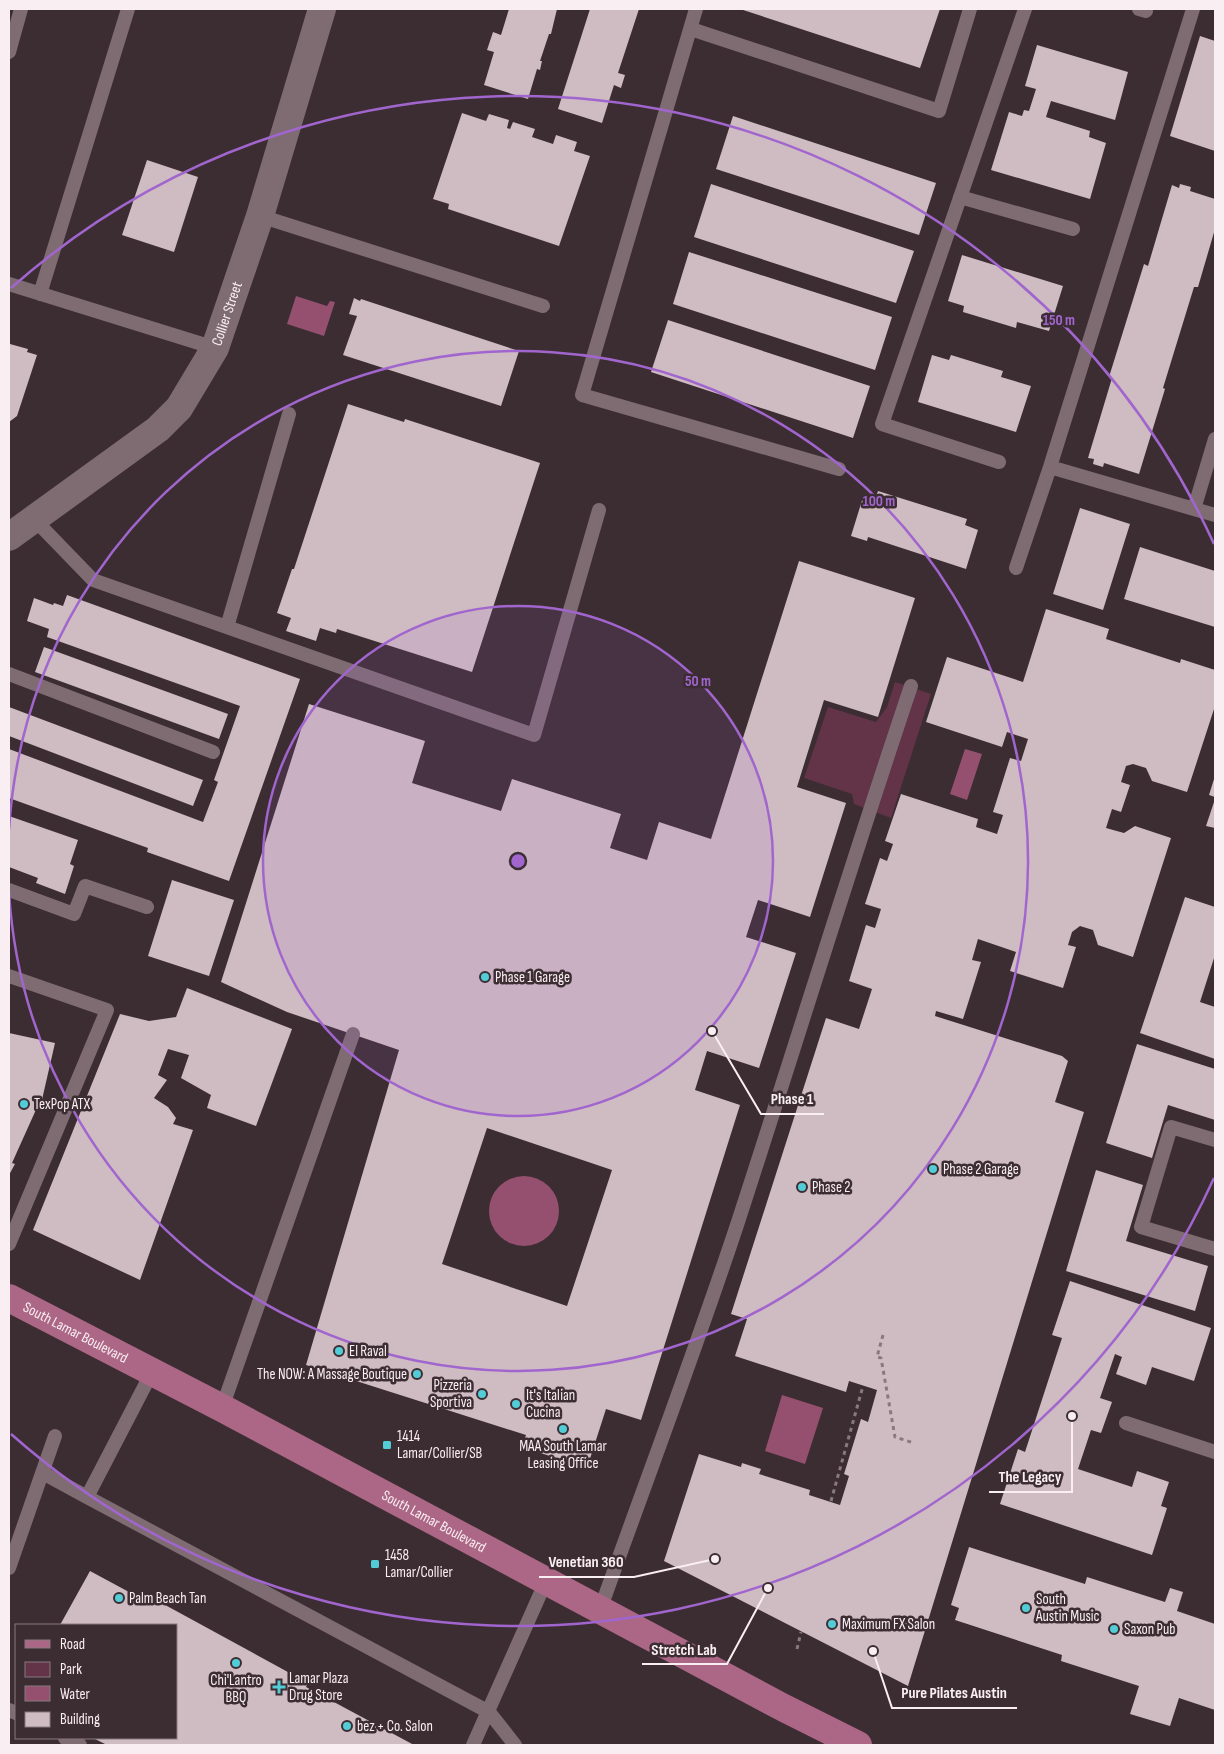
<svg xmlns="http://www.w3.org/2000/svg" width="1224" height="1754" font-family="'Sofia Sans Condensed',sans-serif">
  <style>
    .green { fill: #633348 }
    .water { fill: #94506e }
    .building { fill: #cfbbc2; fill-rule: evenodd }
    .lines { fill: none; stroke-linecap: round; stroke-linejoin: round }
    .path { stroke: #877a7f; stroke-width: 3; stroke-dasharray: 4 4; stroke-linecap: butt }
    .service { stroke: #7f6c73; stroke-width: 14 }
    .tertiary { stroke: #7f6c73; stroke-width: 28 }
    .primary { stroke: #ab6785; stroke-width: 28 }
    .ring { fill: none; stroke: #a166ce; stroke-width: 2.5 }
    .poi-dot { fill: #52ccd6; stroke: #3c2d33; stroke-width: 2 }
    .labels { text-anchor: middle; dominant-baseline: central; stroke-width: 5; stroke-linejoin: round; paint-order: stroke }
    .street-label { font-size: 15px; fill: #f9eef2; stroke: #3c2d33 }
    .poi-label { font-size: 15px; fill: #f9eef2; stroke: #3c2d33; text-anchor: start }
    .centre { fill: #a166ce; stroke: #3c2d33; stroke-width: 2.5 }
    .ring-label { font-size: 15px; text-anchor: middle; font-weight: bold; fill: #a166ce; stroke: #3c2d33; stroke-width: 5; stroke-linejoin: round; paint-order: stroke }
    .leader { fill: none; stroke: #f9eef2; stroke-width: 2 }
    .callout-dot { fill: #f9eef2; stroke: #3c2d33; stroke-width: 2 }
    .callout-label { font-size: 16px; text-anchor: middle; font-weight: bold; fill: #f9eef2; stroke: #3c2d33; stroke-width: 5; stroke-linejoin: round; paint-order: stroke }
  </style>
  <rect width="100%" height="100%" fill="#3c2d33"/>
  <path class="green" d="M895,682l36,12 -40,124 -37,-14 -2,-10 -48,-16 24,-71 48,15 11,-15z"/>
  <path class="water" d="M296,296l31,10 3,-5 5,1 -11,34 -37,-12z
    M965,749l17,5 -15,46 -17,-6z
    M489 1211a35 35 0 1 1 70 0a35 35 0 1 1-70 0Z
    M782,1395l41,13 -18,56 -40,-13z"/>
  <path class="building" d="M509,9h48l-6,25h-2l-9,27h2l-2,9 -3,-1 -9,30 -44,-14 10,-33 -7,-2 6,-18 8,3z
    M590,9h49l-21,64 7,2 -4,13 -7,-3 -12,38 -44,-14z
    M740,9h200l-20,59z
    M1200,36l15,5v110l-45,-15z
    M1037,45l91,27 -13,48 -64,-19 -5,16 44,14 -1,6 17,6 -16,56 -99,-29 18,-58 13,4 2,-6 5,1 7,-22 -11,-3z
    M462,113l24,8 3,-7 20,6 -2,8 3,1 3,-7 22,7 -3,8 21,7 3,-9 21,7 -3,9 16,5 -31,90 -111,-37 1,-5 -16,-5z
    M733,116l203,67 -17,52 -203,-66z
    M147,160l51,17 -24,75 -52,-17z
    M711,184l203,67 -18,52 -202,-66z
    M1180,184l11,3 -1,4 25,8v30l-17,58h-4l-31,101 2,1 -26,85 -35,-11 -1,4 -10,-3 1,-5 -6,-1 24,-80 -3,-1 35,-113 4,2 24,-81 7,3z
    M689,252l203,65 -17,53 -202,-66z
    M962,255l101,31 -14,45 -32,-9 -1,6 -53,-16 1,-6 -16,-5z
    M354,298l6,3 1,-2 158,52 -18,55 -158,-51 14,-39 -8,-2z
    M668,320l202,66 -17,52 -202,-66z
    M10,344l18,5 -1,3 10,3 -20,61 -8,6v-76z
    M932,355l17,5 2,-5 52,16 -2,6 30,9 -15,46 -98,-30z
    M348,404l56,18 1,-3 135,44 -68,209 -135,-43 -1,4 -16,-5 -4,13 -30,-10 5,-13 -14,-5 15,-44h2z
    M878,491l89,28 -2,6 13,5 -12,39 -98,-32 -1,4 -16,-5 13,-42 12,3z
    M1080,508l50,16 -27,86 -50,-16z
    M1140,547l75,24v56l-91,-28z
    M799,561l116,37 -37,119 -54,-17 -27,87 49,16 -36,114 -52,-17 -12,37 50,16 -37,115 -52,-17 -12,39 45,15 -99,315 -35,-11 -19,59 -65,-21 4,-12 -220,-70 93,-315 -112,-38 -66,-30 88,-278 116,37 -13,42 89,28 11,-32 109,35 -11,34 37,12 12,-38 52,17zM487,1128l125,42 -45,136 -125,-42z
    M67,595l233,84 -71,202 -82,-29 1,-4 -139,-50v-49l194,73 15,-40 -4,-2 26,-74 -193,-69 2,-8 -22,-8 7,-23 19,7 1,-2 9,3z
    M1046,609l63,20 -3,10 74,24 1,-4 34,11v36l-28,86 -35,-11 -6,-13 -13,-4 -7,2 -5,16 9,3 -9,27 -9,-3 -6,19 18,5 11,-7 36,12 -38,119 -35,-12 -5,-15 -13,-4 -8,6 -4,13 8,2 -13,41 -53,-17 6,-19 -38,-13 -6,21 9,2 -18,57 -27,-8 -1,5 127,40 6,5 -13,41 29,10 -176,574 -244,-125 35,-107 42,13 1,-4 19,6 -2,5 51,16 -1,5 31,10 9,-29 -5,-2 17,-55 7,3 9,-32 -28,-9 -3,11 -111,-36 12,-37 -16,-5 95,-296 33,11 13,-40 -23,-8 17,-56 9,3 6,-19 -16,-5 15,-46 7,3 6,-17 -8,-3 16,-47 77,25 -2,8 21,7 6,-19 -10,-3 17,-54 11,3 7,-22 -21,-7 -5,15 -76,-25 21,-65 76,25z
    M44,647l184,67 -9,25 -184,-67z
    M9,707l194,73 -10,26 -184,-70z
    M1215,776v21l-6,-2z
    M1215,799v29l-9,-2z
    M9,816l69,24 -8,24 4,2 -9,28 -29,-11 2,-5 -29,-11z
    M172,880l62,20 -25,76 -61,-20z
    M1185,897l30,10v48l-15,47 15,5v52l-75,-26z
    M187,988l105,41 -36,97 -49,-18 4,-13 -30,-17 8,-23 -21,-6 -10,26 9,5 -13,18 14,9 8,11 -3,6 20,6 -53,150 -107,-50 87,-216 29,7 27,-4z
    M9,1033l46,10 -14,61 -2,-1 -27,60 3,1 -6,11z
    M1137,1044l78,25v51l-47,-15 -16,53 -46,-15z
    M1096,1170l47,15 -17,56 82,25 -13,45 -129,-40z
    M1070,1281l141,47 -17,53 -42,-14 -6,18 -30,-11 6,-17 -7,-3 -15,44 12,4 -11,31 -10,-3 -13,39 54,18 5,-16 32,11 -8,24 6,2 -15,47 -152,-51 18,-55 7,3 37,-114 -10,-3z
    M969,1547l116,37 2,-7 78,25 5,-14 13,4 -6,19 38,13v86l-36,-12 -9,28 -40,-12 9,-28 -78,-25 1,-6 -107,-35 4,-12 -8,-3z
    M90,1571l52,28 3,-5 163,89 -2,4 108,58h-307l-14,-7h83v-113h-116z"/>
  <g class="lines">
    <path class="path" d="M883,1335l-6,22 4,1 14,79 19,6
      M831,1501l32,-115
      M797,1649l4,-17"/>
    <path class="service" d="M696,9l-114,386 257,74
      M1139,9l7,2
      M691,29l248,82 31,-102
      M9,52l12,-43
      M960,197l113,32
      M260,216l283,90
      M9,284l206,64
      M40,294l88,-285
      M1215,439l-21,70 21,6
      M999,462l-117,-38 143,-415
      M1050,467l144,42
      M34,519l59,61 441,155 65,-225
      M1016,568l34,-101 143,-458
      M227,627l62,-213
      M9,674l204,78
      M9,890l65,24 11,-28 62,21
      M9,976l98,34 -98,234
      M1215,1140l-44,-13 -30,100 74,22
      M152,1372l-65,125 402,215 26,33
      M222,1408l131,-374
      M1126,1423l89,29
      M43,1473l44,24
      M9,1568l46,-132
      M600,1610c46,-129 95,-258 138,-388 58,-178 113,-358 173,-536
      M9,1710l7,3
      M65,1738l15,7
      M473,1745l73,-164"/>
    <path class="tertiary" id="s1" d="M9,537l149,-108 21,-21 36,-60 45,-132 62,-207"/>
    <path class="primary" id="s2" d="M9,1298l213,110 562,300 74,37"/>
  </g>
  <circle cx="518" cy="861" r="255" fill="#a166ce" fill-opacity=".12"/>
  <g class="ring">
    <circle cx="518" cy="861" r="255"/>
    <path d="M9 830A510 510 0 1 1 9 892"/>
    <path d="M1214 1178A765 765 0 0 1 11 1434M11 288A765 765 0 0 1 1214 544"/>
  </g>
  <g class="poi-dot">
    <circle cx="485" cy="977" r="5"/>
    <circle cx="24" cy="1104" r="5"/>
    <circle cx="933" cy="1169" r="5"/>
    <circle cx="802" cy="1187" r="5"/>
    <circle cx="339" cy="1351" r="5"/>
    <circle cx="417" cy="1374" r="5"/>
    <circle cx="482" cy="1394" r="5"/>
    <circle cx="516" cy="1404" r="5"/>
    <circle cx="563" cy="1429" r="5"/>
    <rect x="382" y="1440" width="10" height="10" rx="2.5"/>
    <rect x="370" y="1559" width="10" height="10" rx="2.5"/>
    <circle cx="119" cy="1598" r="5"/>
    <circle cx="1026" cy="1608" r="5"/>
    <circle cx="832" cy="1624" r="5"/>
    <circle cx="1114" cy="1629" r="5"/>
    <circle cx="236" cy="1663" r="5"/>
    <path d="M276.5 1679.5h5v5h5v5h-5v5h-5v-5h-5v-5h5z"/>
    <circle cx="347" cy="1726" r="5"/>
  </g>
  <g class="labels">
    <g class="street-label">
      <text stroke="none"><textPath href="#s1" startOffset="320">Collier Street</textPath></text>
      <text stroke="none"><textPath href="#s2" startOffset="75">South Lamar Boulevard</textPath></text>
      <text stroke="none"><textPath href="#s2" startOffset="480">South Lamar Boulevard</textPath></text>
    </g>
    <g class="poi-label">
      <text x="495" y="977">Phase 1 Garage</text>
      <text x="34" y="1104">TexPop ATX</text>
      <text x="943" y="1169">Phase 2 Garage</text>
      <text x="812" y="1187">Phase 2</text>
      <text x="349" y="1351">El Raval</text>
      <text x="407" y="1374" text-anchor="end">The NOW: A Massage Boutique</text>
      <text x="472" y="1385" text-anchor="end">Pizzeria<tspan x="472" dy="17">Sportiva</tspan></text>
      <text x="526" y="1395">It's Italian<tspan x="526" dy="17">Cucina</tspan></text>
      <text x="397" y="1436">1414<tspan x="397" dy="17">Lamar/Collier/SB</tspan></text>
      <text x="563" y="1446" text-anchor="middle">MAA South Lamar<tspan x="563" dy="17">Leasing Office</tspan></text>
      <text x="385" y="1555">1458<tspan x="385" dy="17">Lamar/Collier</tspan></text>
      <text x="129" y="1598">Palm Beach Tan</text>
      <text x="1036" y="1599">South<tspan x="1036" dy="17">Austin Music</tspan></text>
      <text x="842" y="1624">Maximum FX Salon</text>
      <text x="1124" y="1629">Saxon Pub</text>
      <text x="289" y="1678">Lamar Plaza<tspan x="289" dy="17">Drug Store</tspan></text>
      <text x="236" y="1680" text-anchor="middle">Chi'Lantro<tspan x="236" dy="17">BBQ</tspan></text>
      <text x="357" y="1726">bez + Co. Salon</text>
    </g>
  </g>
  <circle cx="518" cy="861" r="8" class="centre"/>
  <g class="ring-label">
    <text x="1059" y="325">150 m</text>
    <text x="879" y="506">100 m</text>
    <text x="698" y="686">50 m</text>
  </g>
  <path class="leader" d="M712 1031L761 1114H824M1072 1416L1072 1492H989M715 1559L634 1577H539M768 1588L727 1664H642M873 1651L892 1708H1017"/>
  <g class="callout-dot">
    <circle cx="712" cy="1031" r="5"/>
    <circle cx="1072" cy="1416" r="5"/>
    <circle cx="715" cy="1559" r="5"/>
    <circle cx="768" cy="1588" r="5"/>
    <circle cx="873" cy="1651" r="5"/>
  </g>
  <g class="callout-label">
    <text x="792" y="1104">Phase 1</text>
    <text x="1030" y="1482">The Legacy</text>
    <text x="586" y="1567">Venetian 360</text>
    <text x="684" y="1655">Stretch Lab</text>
    <text x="954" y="1698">Pure Pilates Austin</text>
  </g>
  <rect width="1224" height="1754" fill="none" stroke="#f9eef2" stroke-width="20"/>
  <rect x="15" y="1624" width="162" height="115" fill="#3c2d33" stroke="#887a7f"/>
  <rect x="25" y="1640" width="25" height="8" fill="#ab6785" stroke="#887a7f"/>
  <text x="60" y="1649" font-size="15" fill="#f9eef2">Road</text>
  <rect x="25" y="1662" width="25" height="15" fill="#633348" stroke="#887a7f"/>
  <text x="60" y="1674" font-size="15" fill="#f9eef2">Park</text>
  <rect x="25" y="1686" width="25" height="15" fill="#94506e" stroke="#887a7f"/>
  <text x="60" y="1699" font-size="15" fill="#f9eef2">Water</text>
  <rect x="25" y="1712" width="25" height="15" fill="#cfbbc2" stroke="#887a7f"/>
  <text x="60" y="1724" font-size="15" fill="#f9eef2">Building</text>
</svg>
